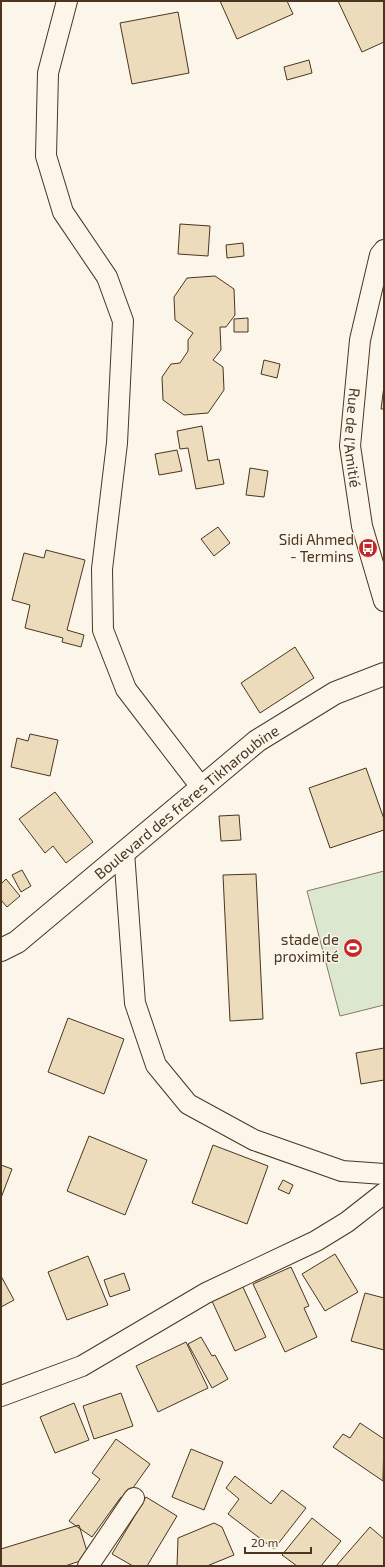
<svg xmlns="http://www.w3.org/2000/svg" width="385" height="1567" font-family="'Exo 2',sans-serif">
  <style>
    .green { fill: #dce7d0; stroke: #887966 }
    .building { fill: #ecdcbc; stroke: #4a3520 }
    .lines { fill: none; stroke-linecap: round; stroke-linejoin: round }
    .street-casing { stroke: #4a3520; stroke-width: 22 }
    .secondary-casing { stroke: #4a3520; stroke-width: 24 }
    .street { stroke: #fbf6e9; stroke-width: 20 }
    .secondary { stroke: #fbf6e9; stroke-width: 22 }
    .labels { text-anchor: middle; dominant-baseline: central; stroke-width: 3; stroke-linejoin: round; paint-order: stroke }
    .street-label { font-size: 15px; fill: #4a3520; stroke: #fbf6e9 }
    .poi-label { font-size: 15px; fill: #4a3520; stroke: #fbf6e9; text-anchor: end }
  </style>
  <rect width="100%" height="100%" fill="#fbf6e9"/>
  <path class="green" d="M384,871v134l-44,11 -33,-125z"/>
  <path class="building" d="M220,1h67l6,13 -56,25z
    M338,1h46v41l-22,10z
    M178,12l11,61 -57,11 -12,-61z
    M309,60l3,13 -25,7 -3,-13z
    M180,224l30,2 -2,30 -30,-2z
    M243,243l1,13 -17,2 -1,-13z
    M215,276l19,13 1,26 -9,12h-6l1,23 -8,10 10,7 1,23 -16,23 -24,2 -21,-15 -1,-23 9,-13 9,-1 8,-12v-11l5,-7 -18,-13 -1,-23 13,-19z
    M248,318v14h-14v-13z
    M264,360l16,4 -3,14 -16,-4z
    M384,386v23h-3z
    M202,426l6,35 11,-2 5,25 -28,5 -8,-41 -8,1 -3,-18z
    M177,450l5,21 -23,4 -4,-21z
    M250,468l18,3 -4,26 -18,-2z
    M218,527l12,16 -16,13 -13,-17z
    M46,550l39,10 -18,70 17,5 -3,12 -19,-5 1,-4 -38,-10 5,-23 -18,-5 12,-47 20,5z
    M295,647l19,31 -54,35 -19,-30z
    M30,734l28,6 -8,36 -39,-9 6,-29 11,3z
    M366,768l18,51v11l-54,18 -21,-60z
    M55,792l38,50 -27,21 -13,-17 -8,7 -26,-34z
    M239,815l2,25 -20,1 -2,-25z
    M22,870l9,16 -10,6 -9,-17z
    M256,874l7,145 -33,2 -7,-146z
    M6,879l14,17 -13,11 -6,-7v-16z
    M68,1018l56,21 -20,55 -56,-22z
    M384,1048v32l-23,4 -5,-31z
    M89,1136l58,24 -22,55 -58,-24z
    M213,1145l55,21 -21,58 -55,-21z
    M1,1165l11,4 -11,29z
    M283,1180l10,5 -4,9 -11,-5z
    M335,1254l23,38 -33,19 -23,-37z
    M88,1256l20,49 -41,15 -19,-48z
    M291,1267l18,39 -5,2 13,29 -32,15 -32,-68z
    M124,1273l6,17 -20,7 -6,-17z
    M1,1276l13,24 -13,7z
    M242,1285l24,52 -31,14 -24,-52z
    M365,1293l19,5v52l-33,-9z
    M201,1337l11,19 3,-1 13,24 -16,9 -24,-44z
    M186,1342l22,46 -50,24 -22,-46z
    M121,1393l12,33 -39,13 -11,-33z
    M74,1403l15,37 -34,13 -15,-36z
    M360,1423l24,16 -1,42 -50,-34 10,-13 7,4z
    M116,1439l34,25 -25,35 -4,-2 -29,40 -23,-16 31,-42 -8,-6z
    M191,1449l32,13 -19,48 -32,-13z
    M235,1476l36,28 11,-14 24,18 -32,41 -46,-35 11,-15 -13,-11z
    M146,1497l31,19 -30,50h-14l-21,-12z
    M312,1518l29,23 -20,25h-24l-15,-11z
    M214,1523l8,4 12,28 -27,11h-30l1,-28z
    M79,1525l10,33 -24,8h-64v-17z
    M370,1527l14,12v27h-48z"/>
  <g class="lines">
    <defs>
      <g id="street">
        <path d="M67,1l-19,72 -2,83 17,56 44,65 16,44 -6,122 -15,126 1,61 23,59 75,98"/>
        <path id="s1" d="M384,250l-4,5 -20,85 -10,106 12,80 22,75"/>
        <path d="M124,852l11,151 21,62 32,39 66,36 88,31 42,3"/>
        <path d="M1,1396l81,-30 124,-73 110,-52 31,-19 37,-29"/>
        <path d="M88,1566l46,-68"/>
      </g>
      <g id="secondary">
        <path id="s2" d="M1,950l16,-8 240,-201 78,-48 49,-19"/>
      </g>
    </defs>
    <use href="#street" class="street-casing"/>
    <use href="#secondary" class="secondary-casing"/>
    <use href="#street" class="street"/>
    <use href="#secondary" class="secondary"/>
  </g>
  <defs>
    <symbol id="bus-disc" viewBox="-11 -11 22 22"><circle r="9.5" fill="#c62828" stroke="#fbf6e9"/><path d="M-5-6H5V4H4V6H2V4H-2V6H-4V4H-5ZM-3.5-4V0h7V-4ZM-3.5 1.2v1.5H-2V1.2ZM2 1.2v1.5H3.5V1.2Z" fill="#fff"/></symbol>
    <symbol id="stadium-disc" viewBox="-11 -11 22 22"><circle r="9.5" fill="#c62828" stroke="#fbf6e9"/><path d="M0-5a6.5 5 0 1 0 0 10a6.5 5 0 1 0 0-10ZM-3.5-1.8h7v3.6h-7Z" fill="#fff"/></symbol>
  </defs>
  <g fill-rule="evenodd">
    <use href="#bus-disc" x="357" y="537" width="22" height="22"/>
    <use href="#stadium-disc" x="342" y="937" width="22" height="22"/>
  </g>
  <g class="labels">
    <g class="street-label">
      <text stroke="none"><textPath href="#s1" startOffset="192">Rue de l'Amitié</textPath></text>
      <text stroke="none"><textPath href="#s2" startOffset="238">Boulevard des frères Tikharoubine</textPath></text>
    </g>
    <g class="poi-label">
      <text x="354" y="539">Sidi Ahmed<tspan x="354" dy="17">- Termins</tspan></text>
      <text x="339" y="939">stade de<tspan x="339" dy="17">proximité</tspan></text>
    </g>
  </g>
  <rect width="385" height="1567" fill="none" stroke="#4a3520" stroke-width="4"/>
  <path d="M245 1547v6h66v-6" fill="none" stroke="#4a3520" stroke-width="2"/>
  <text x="251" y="1547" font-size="12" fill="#4a3520" stroke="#fbf6e9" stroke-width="3" paint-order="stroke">20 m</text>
</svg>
